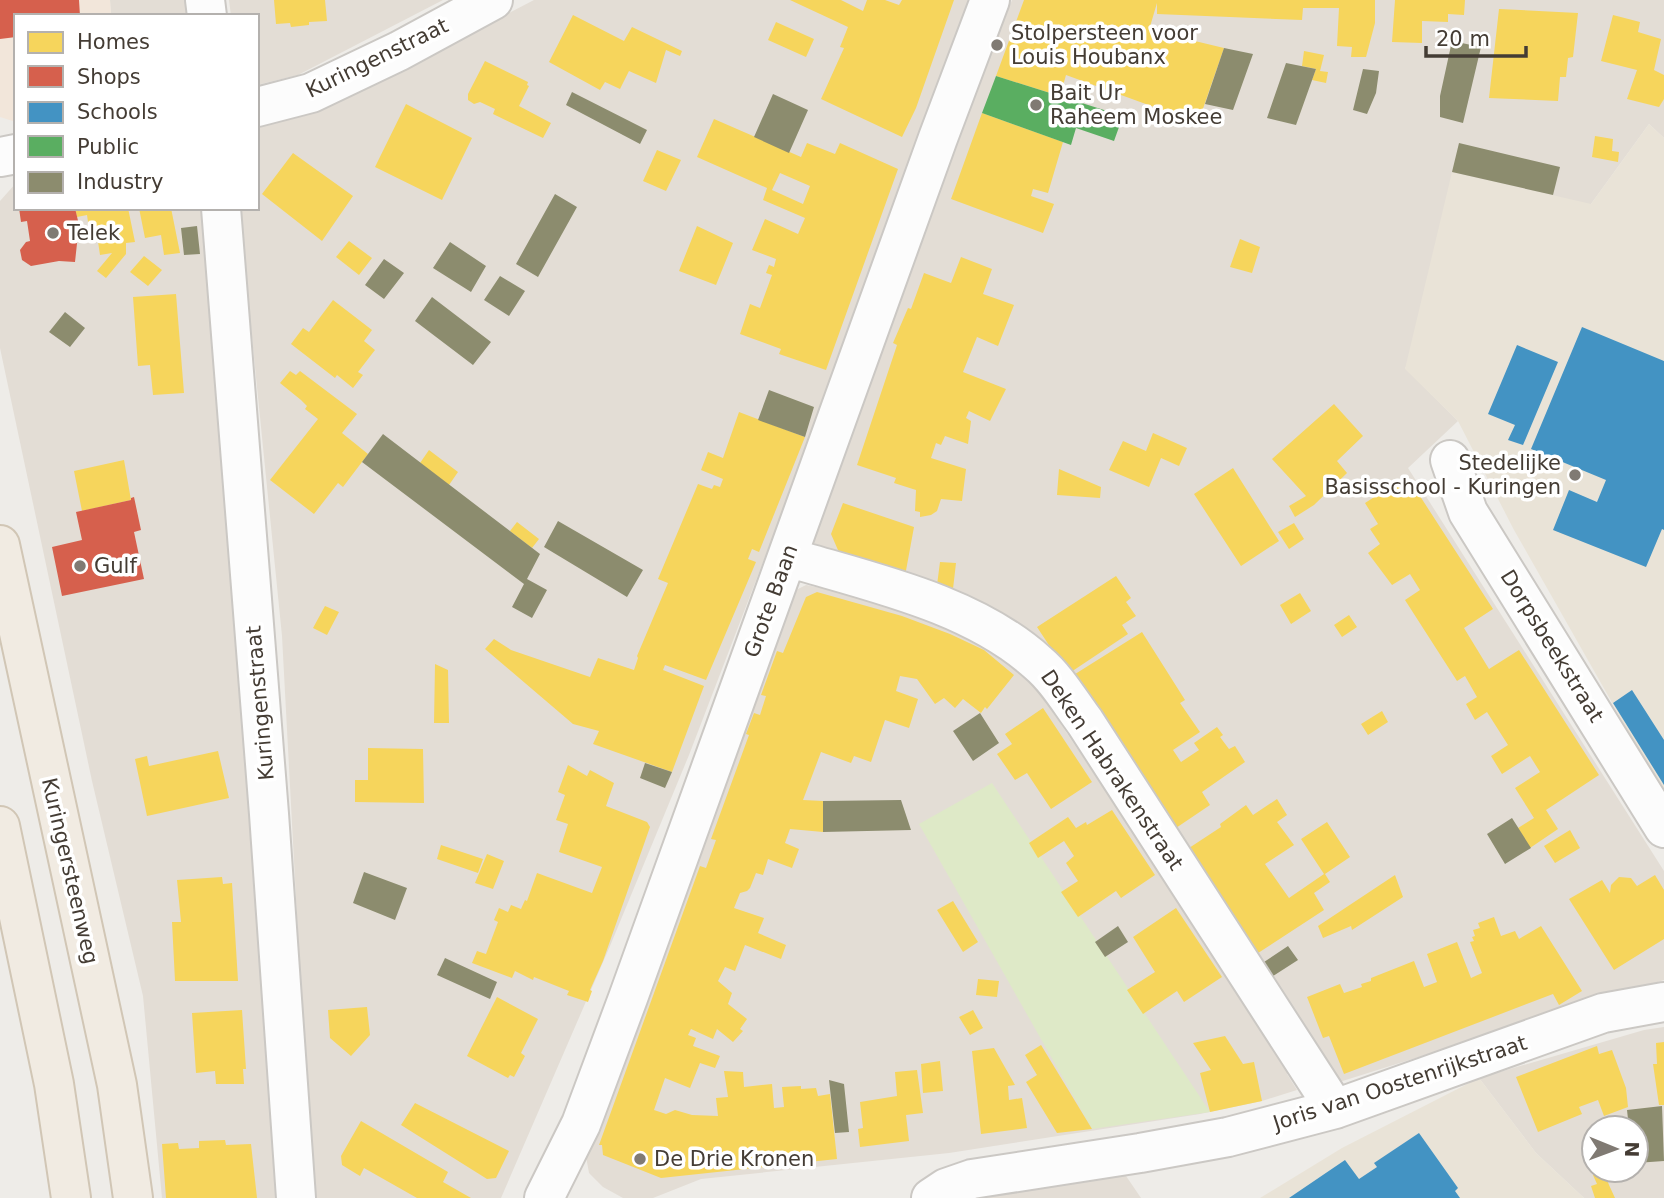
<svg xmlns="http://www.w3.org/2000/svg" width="1664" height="1198" font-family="'DejaVu Sans',sans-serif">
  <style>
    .residential { fill: #e3ddd5; fill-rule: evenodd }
    .commercial { fill: #f2e6da }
    .education { fill: #e9e3d7 }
    .green { fill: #dee9c7 }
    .homes { fill: #f6d55c; fill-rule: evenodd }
    .shops { fill: #d6604d }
    .schools { fill: #4393c3 }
    .public { fill: #5aae61 }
    .industry { fill: #8c8c6e }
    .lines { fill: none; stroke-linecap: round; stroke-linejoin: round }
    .minor-casing { stroke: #cbc8c4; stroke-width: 42 }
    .major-casing { stroke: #d1c6b5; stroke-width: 42 }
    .minor { stroke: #fcfcfc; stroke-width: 38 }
    .major { stroke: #f1ebe2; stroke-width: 38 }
    .poi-dot { fill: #807a73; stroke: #fff; stroke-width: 2.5 }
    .labels { text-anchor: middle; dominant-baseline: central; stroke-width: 7; stroke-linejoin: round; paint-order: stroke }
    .poi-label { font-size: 21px; fill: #443c34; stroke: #fff; text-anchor: start }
    .street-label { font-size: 21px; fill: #443c34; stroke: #fff }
  </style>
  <rect width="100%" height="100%" fill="#eeece8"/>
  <path class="residential" d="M110,0h79l1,16h-79z
    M229,0h214l-145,75 -41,10v-69h-26z
    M534,0h439l-127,346 -157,409 -79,191 -109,252h-189l-30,-562 -43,-428h18v-81l105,-37z
    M1012,0h652v138l-15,-14 -58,80 -186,164 53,53 -50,47 256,403v109l-331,104 -280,-425 -23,-29 -43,-22 -185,-60z
    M16,183v25h190l75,990h-119l-19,-202 -51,-215 -92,-433v-147z
    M806,585l25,5 119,34 23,10 61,50 258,386 -5,4 10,16 -35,11 -62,13 -251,39 -248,26 -48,19h-30l-20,-11 -14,-14 -4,-22 207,-559z
    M1664,1027v171h-80l-48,-45 -57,-75 165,-48zM1594,1128h42v42h-42z
    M1124,1173l17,25h-183z"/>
  <path class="commercial" d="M0,0h110l1,16h-95v106l-16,-5z"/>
  <path class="education" d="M1649,124l15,14v656l-150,-264 -56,-109 -53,-52 47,-197 139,32z
    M1479,1078l57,75 48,45h-324l82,-50z"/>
  <path class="green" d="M992,783l218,329 -118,17 -173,-305z"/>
  <path class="homes" d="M274,0h51l2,21 -18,1v3l-18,2 -1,-4 -14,1z
    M790,0h51l22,11 4,-11h18l14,5 3,-5h52l-38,108 -14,29 -81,-38 23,-51 -4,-1 8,-20z
    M1024,0h351v23l-9,34h-15l1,-10 -15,-1 2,-38h-36l-1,12 -145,-6v-11l-8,27 75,18 -26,75 -132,-48 -6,21 -64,-20z
    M1395,0h70l-1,15 -16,-1v8l-26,-1v22l-30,-1z
    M1499,9l79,4 -5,44 -5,1 -2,19h-6l-2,24 -69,-3z
    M573,15l51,26 8,-14 50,24 -2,5 -14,-6 -10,33 -27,-12 -9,18 -15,-7 -5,8 -51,-28z
    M1613,15l27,7 -2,10 23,7 -7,31 10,5v24l-5,8 -32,-8 10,-29 -36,-9z
    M776,22l38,17 -8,18 -38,-17z
    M1304,51l20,4 -4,16 8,1 -2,11 -14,-3 4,-11 -14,-3z
    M485,61l43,21 -1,3 2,1 -10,20 32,17 -8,15 -50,-24 2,-5 -15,-7 -6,2 -6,-4v-6z
    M406,104l66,34 -30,62 -67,-33z
    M982,113l81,29 -15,51 -15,-4 -2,7 23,8 -11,29 -92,-34z
    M714,119l87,38 6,-14 28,11 5,-11 58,26 -72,201 -47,-16 2,-5 -41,-15 10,-30 10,4 12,-33 -6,-2 3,-8 5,2 2,-8 -24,-9 13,-31 33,15 7,-16 -42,-18 4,-12 -70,-31zM780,173l30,13 -7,18 -31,-14z
    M1595,136l18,3 -1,12 7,1 -1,10 -26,-5z
    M657,150l24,10 -15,31 -23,-10z
    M293,153l60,43 -31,45 -60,-47z
    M75,208h53l7,34 -9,1v11l-20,24 -9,-7 15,-18 -12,2 -3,-20 -7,1 -3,-21 -10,2z
    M139,208h32l9,45 -16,2 -3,-20 -16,3z
    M697,226l36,17 -17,42 -37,-14z
    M1240,239l20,8 -8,26 -22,-6z
    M349,241l23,17 -13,17 -23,-18z
    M144,256l18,14 -14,16 -18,-14z
    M961,257l31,12 -9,25 31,11 -16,41 -21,-9 -14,35 43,17 -16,32 -21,-10 -3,7 5,3 -3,23 -23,-8 -4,9 -5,-2 -5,15 35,11 -4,32 -21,-2 -4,12 -6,4 -11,2v-5l-5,-1 1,-21 -22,-7 2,-5 -39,-13 40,-120 -4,-2 15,-35 3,1 13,-36 27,10z
    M176,294l8,99 -31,2 -3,-30 -12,1 -5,-69z
    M333,300l39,30 -8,11 11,9 -17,22 5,3 -10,13 -16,-13 -2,3 -44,-34 12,-16 6,4z
    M290,371l6,4 4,-4 57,43 -15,19 26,21 -25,33 -5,-4 -24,31 -44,-34 48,-61 -13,-10 2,-3 -6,-6 -21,-17z
    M1334,404l29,32 -26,25 10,12 -33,32 -19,12 -6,-11 17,-10 -34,-37z
    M739,412l66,25 -46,115 -7,-3 -4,10 8,3 -50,118 -41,-15 -2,5 41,16 -32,86 -79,-28 6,-13 -26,-7 -88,-75 9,-10 17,11 79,27 8,-19 36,12 4,-12 -1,-2 31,-73 -10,-4 40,-95 14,5 2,-4 6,2 3,-8 -22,-9 7,-18 15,6z
    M1153,433l34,15 -8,18 -18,-8 -12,29 -40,-17 14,-29 23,10z
    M429,450l29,22 -9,13 -29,-22z
    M124,460l7,40 -49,11 -8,-40z
    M1233,468l46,73 -38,25 -47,-72z
    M1059,469l42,18 -1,11 -43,-3z
    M1407,476l86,133 -29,19 25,41 30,-19 80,125 -53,35 12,19 -28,19 -12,-20 16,-10 -19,-30 25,-16 -10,-16 -28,18 -11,-18 17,-11 -21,-33 -12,8 -9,-16 11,-7 -12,-21 -8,5 -52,-81 15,-10 -10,-16 -18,11 -24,-32 12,-9 -10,-15 8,-5 -13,-21z
    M843,503l71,24 -9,49 -64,-19 -10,-23z
    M517,522l22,17 -7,9 -22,-17z
    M1294,523l10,16 -15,10 -11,-17z
    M940,562l16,1 -3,26 -16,-4z
    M1116,576l15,22 -5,4 10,14 -14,9 6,9 -60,40 -31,-47z
    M817,592l85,24 48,18 34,16 30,25 -27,34 -2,-2 -4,6 -18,-14 -8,9 -11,-10 -9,6 -18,-25 -17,-3 -4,15 22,8 -9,29 -24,-8 -14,42 -17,-6 -3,7 -30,-11 -18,48 20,1v31l-33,-3 -5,14 14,6 -7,19 -24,-9 -5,16 -7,-2 -6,15 -3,3 -7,2 -6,15 30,10 -6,15 28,12 -5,14 -36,-14 -10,26 -10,-4 -7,14 14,12 -4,11 19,15 -7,10 3,2 -10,11 -16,-13 -4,10 -22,-10 -3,6 8,3 -3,8 27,10 -5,12 -15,-5 -10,25 -25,-10 -11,32 12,4 9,-4 17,5 26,1 -2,-18 12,-1 -4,-26 19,1 1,15 28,-3 2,24 10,-1 -2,-20 19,-1v3l15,-1 2,8 12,-2 7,65 -176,19 -58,-23 -1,-10h-3l101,-279 6,2 10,-28 -5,-1 38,-104 -3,-1 8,-21 6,2 6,-19 -5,-1 16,-44 6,2 23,-56z
    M1300,593l11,18 -20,13 -11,-19z
    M325,606l14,6 -12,23 -14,-7z
    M1349,615l8,12 -15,10 -8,-12z
    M1142,632l43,68 -5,3 20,29 -27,18 8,12 18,-12 -5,-7 23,-16 6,8 -3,2 9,12 6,-3 10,16 -43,30 8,13 -37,25 -101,-154z
    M435,664l13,6 1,53h-15z
    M1043,708l49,74 -41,27 -24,-36 -12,7 -18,-26 15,-10 -7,-10z
    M1382,711l6,11 -20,13 -7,-11z
    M368,748l55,1 1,54 -69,-1v-22h13z
    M218,751l11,47 -82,18 -12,-57 12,-3 2,10z
    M568,765l19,11 3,-6 24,13 -8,23 41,16 3,5 -47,134 -13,29 2,1 -4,11 -21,-7 2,-4 -35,-14 -1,3 -18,-9 -3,7 -40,-15 5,-12 9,3 12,-32 -4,-2 5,-12 9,4 3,-7 10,4 4,-9 2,1 10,-28 55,20 10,-26 -43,-15 9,-28 -12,-4 9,-25 -7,-3z
    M1277,799l10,16 -10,7 17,23 -29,19 24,34 35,-24 -23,-35 26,-17 23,35 -25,17 5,8 -16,11 10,17 -69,45 -69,-105 35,-23 -1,-3 26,-19 7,10z
    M1112,810l43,65 -34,23 -5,-7 -38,26 -17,-25 17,-11 -12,-18 8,-7 -10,-15 -26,17 -9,-15 39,-26 8,11 10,-6 1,3z
    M1570,830l10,18 -25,15 -11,-17z
    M441,845l42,14 -5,14 -41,-14z
    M487,854l17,7 -11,28 -18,-6z
    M1395,875l8,22 -51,33 -1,-4 -28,12 -5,-12z
    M1655,875l9,15v49l-50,31 -45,-71 33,-19 8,13 1,-8 8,-8 12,1 6,8z
    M222,877l1,7 9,-1 6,98h-63l-3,-59h9l-4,-42z
    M953,901l25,41 -15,10 -26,-42z
    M1176,908l46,69 -38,25 -7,-11 -34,23 -16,-24 28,-18 -22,-35z
    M1494,917l7,19 14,-5 4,8 22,-13 41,65 -23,14 -6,-11 -209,80 -15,-38 -6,2 -16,-41 33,-13 4,9 18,-6 -1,-3 10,-3v-3l43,-17 10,26 13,-5 -10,-28 30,-12 14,36 11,-5 -12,-31 4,-1 -2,-4 3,-1 -2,-6 7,-2 -2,-5z
    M978,979l21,2 -2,16 -21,-2z
    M497,997l41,22 -17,34 4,3 -11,21 -4,-2 -2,3 -41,-22z
    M367,1007l3,28 -19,21 -21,-18 -2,-28z
    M242,1010l4,59h-3l1,15h-28l-1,-13 -19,2 -4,-60z
    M973,1010l10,18 -13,7 -11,-18z
    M1225,1036l18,28 11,-2 8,39 -52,11 -10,-39 11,-3 -18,-27z
    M1664,1042v63h-5l-6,-41h4l-1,-21z
    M1041,1045l51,84 -35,4 -31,-51 11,-7 -12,-20z
    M1597,1046l2,8 13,-4 14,38 2,19 -24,9 -6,-16 -19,7 3,7 -44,18 -22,-55z
    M994,1048l21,37 -7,1 1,14 13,-2 5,30 -46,6 -9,-83z
    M940,1061l3,30 -20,2 -2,-29z
    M917,1070l6,43 -17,2 3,26 -49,6 -2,-18 5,-1 -3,-26 37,-6 -2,-24z
    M415,1103l94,48 -13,27 -9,1 -86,-54z
    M361,1121l87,51 -5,10 28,16h-54l-53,-30 -4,8 -18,-11 -1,-9z
    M225,1140l1,5 25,-1 6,54h-91l-4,-54 16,-1 1,6 20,-1v-7z
    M1604,1171l5,14 6,13h-20l-4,-12 6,-2 -4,-9z"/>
  <path class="shops" d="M0,0h79l1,16h-64v21l-16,2z
    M19,208h56l4,17 -4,37 -16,-1 -28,5 -9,-6 -2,-10 6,-8 4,-1 -3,-20 -6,1z
    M134,497l7,33 -7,2 10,47 -82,17 -10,-49 30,-7 -6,-28 55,-12v-2z"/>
  <path class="schools" d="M1582,327l82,34v169l-2,-1 -16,38 -93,-37 16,-40 28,12 9,-22 -75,-31z
    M1517,345l41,17 -35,83 -15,-5 7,-15 -27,-11z
    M1632,690l32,50v45l-51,-82z
    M1419,1133l39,55 -3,3 5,7h-171l56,-38 14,19 18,-12 -3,-4z"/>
  <path class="public" d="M996,76l127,40 -9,25 -38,-13 -5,17 -89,-32z"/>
  <path class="industry" d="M1452,41l29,6 -18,76 -23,-6v-21z
    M1224,48l29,6 -20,56 -28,-6z
    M1286,63l30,6 -20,56 -29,-7z
    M1363,69l16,2 -3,22 -9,21 -14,-4z
    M572,92l75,38 -7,14 -74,-39z
    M773,94l35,16 -19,43 -35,-16z
    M1459,143l101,24 -7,28 -101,-23z
    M555,194l22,13 -39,70 -22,-13z
    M197,226l3,28 -16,1 -3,-27z
    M450,242l36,24 -15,26 -38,-24z
    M384,259l20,14 -20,26 -19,-14z
    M500,276l25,15 -16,25 -25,-16z
    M432,297l59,45 -18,23 -58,-44z
    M65,312l20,16 -15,19 -21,-15z
    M769,390l45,17 -9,30 -47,-17z
    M383,434l157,120 -13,25 20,11 -15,28 -20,-11 12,-23 -162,-122z
    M558,521l85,49 -16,27 -83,-50z
    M980,713l19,30 -26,18 -20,-30z
    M645,763l27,9 -7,16 -25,-10z
    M901,800l10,30 -88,2v-31z
    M1512,818l19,30 -26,16 -18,-30z
    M364,872l43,16 -12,32 -42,-17z
    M1118,926l10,16 -23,15 -10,-15z
    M1288,946l10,14 -28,18 -9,-14z
    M445,958l52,24 -7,17 -53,-24z
    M829,1080l15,4 5,48 -14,1z
    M1662,1106l2,55 -28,2v-35h-7l-2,-18z"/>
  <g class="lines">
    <defs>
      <path id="minor" d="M205,0l2,16
        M257,107l54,-14 88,-42 94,-51
        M0,157l16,-3
        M221,208l48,606 27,384
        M1450,460l18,52 196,316
        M787,557c83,25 185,46 251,106 19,16 32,39 47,59l250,387
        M544,1198l37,-74 47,-126 310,-860 52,-138
        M931,1198l15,-10 26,-9 168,-26 88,-16 107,-28 268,-96 61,-11"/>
      <path id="major" d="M0,545l117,540 16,113
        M0,826l54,258 17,114"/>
    </defs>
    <use href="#minor" class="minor-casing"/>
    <use href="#major" class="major-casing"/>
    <use href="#minor" class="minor"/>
    <use href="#major" class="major"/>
  </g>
  <g class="poi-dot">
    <circle cx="997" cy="45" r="7"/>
    <circle cx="1036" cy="105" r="7"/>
    <circle cx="53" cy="233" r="7"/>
    <circle cx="1575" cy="475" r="7"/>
    <circle cx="80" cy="566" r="7"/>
    <circle cx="640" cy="1159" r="7"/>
  </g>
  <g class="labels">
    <g class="poi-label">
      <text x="1011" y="33">Stolpersteen voor<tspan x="1011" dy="24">Louis Houbanx</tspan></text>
      <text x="1050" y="93">Bait Ur<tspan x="1050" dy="24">Raheem Moskee</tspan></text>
      <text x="67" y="233">Telek</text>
      <text x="1561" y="463" text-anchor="end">Stedelijke<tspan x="1561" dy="24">Basisschool - Kuringen</tspan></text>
      <text x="94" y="566">Gulf</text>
      <text x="654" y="1159">De Drie Kronen</text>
    </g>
    <g class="street-label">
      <text transform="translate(377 58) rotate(-26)">Kuringenstraat</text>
      <text transform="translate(771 601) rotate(-70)">Grote Baan</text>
      <text transform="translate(1552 646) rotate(58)">Dorpsbeekstraat</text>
      <text transform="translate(260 703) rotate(-95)">Kuringenstraat</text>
      <text transform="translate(1112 770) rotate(56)">Deken Habrakenstraat</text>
      <text transform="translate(70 871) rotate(77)">Kuringersteenweg</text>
      <text transform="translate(1400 1083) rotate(-18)">Joris van Oostenrijkstraat</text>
    </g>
  </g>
  <rect x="14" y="14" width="245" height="196" fill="#ffffff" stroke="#b4b1ae" stroke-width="2"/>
  <rect x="28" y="32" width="35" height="21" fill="#f6d55c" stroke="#b4b1ae" stroke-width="2"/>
  <text x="77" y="49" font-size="21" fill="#443c34">Homes</text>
  <rect x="28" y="66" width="35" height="21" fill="#d6604d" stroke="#b4b1ae" stroke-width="2"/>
  <text x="77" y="84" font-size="21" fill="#443c34">Shops</text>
  <rect x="28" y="102" width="35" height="21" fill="#4393c3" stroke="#b4b1ae" stroke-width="2"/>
  <text x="77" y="119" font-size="21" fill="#443c34">Schools</text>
  <rect x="28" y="136" width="35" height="21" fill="#5aae61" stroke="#b4b1ae" stroke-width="2"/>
  <text x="77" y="154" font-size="21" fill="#443c34">Public</text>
  <rect x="28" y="172" width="35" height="21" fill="#8c8c6e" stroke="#b4b1ae" stroke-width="2"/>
  <text x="77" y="189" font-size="21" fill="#443c34">Industry</text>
  <g transform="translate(1615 1149) rotate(91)"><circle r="33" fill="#ffffff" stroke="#b4b1ae" stroke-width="2"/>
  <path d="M0-5L12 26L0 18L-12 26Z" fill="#807a73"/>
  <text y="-10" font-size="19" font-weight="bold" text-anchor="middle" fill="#443c34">N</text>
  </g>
  <path d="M1426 46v10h100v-10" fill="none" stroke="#443c34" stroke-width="3.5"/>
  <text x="1436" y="46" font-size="21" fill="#443c34" stroke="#ffffff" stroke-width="5" paint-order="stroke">20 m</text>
</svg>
